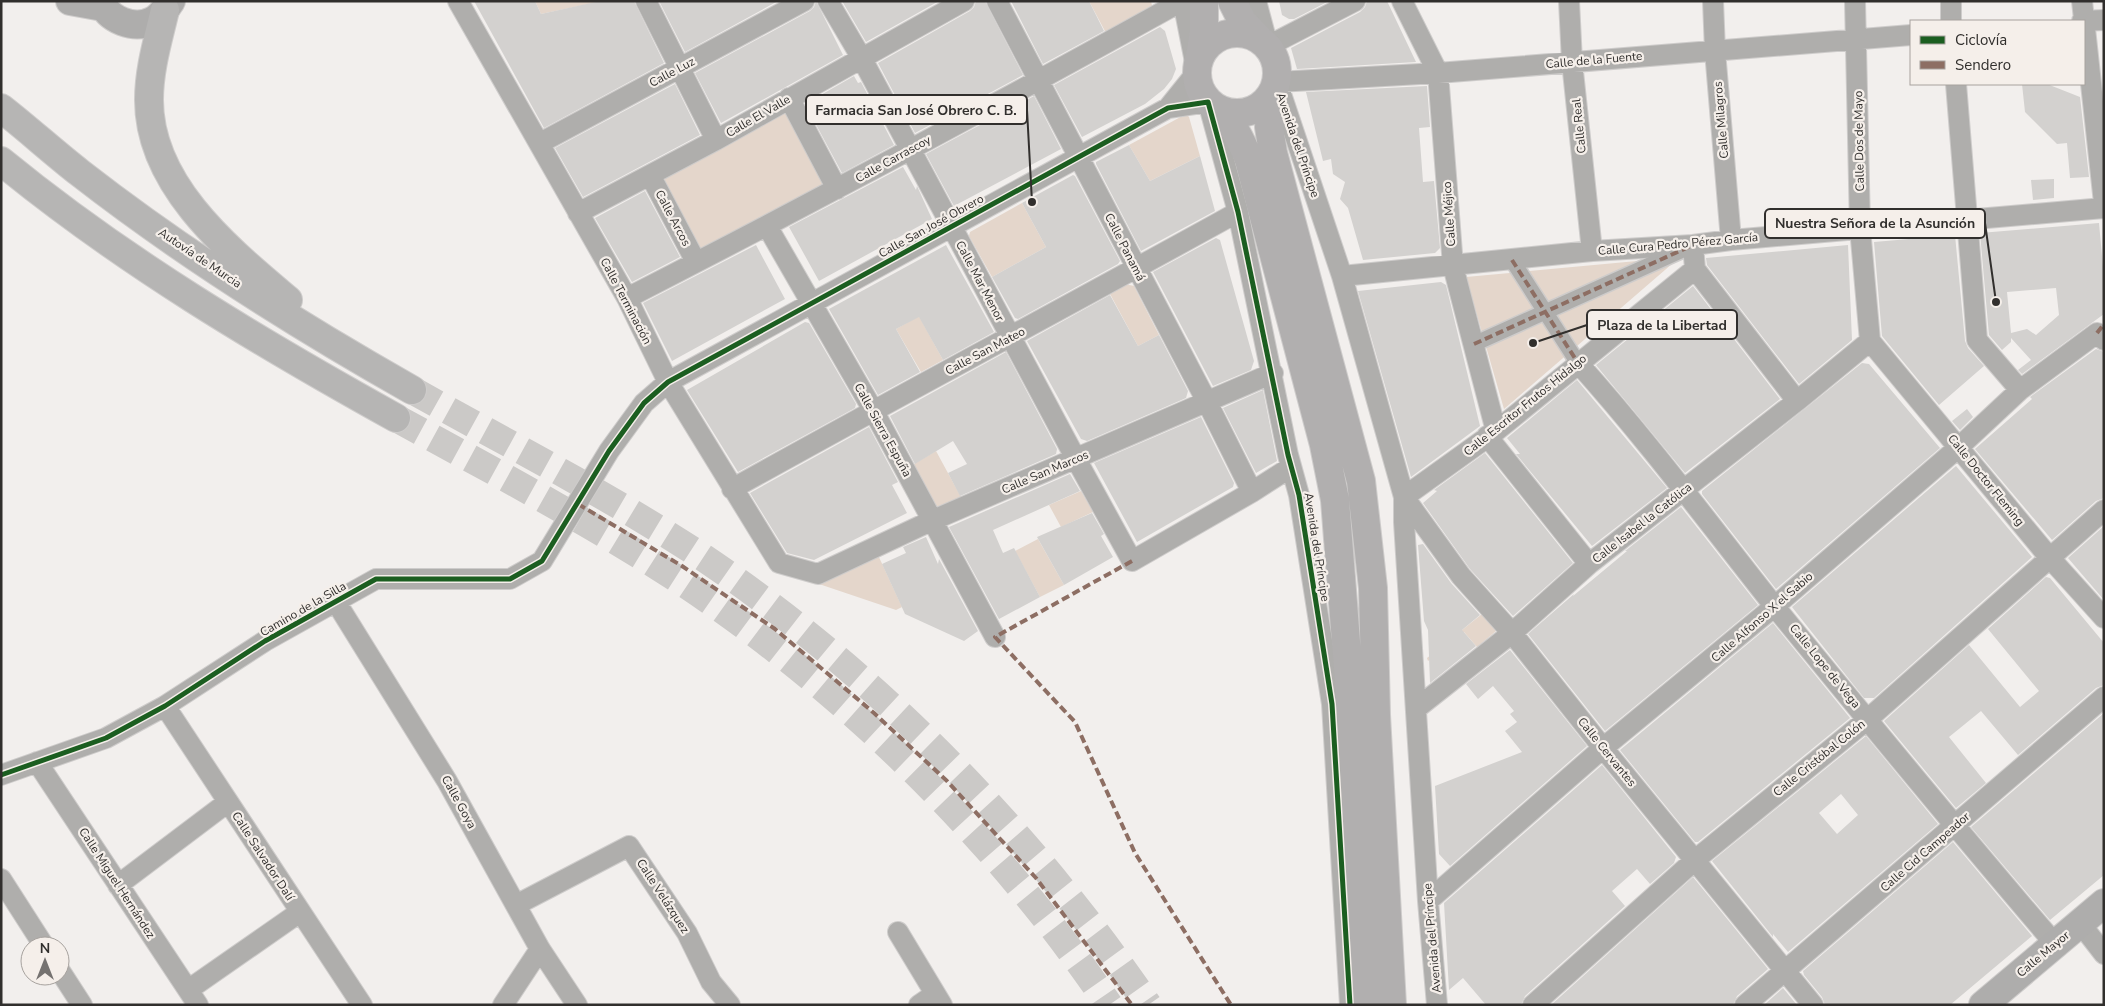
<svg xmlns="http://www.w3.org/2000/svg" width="2105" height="1006" font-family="'Nunito Sans',sans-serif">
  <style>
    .green { fill: #e4d6cb }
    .building { fill: #d3d1cf; fill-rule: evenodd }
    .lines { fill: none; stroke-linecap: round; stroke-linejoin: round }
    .motorway-tunnel { stroke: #cbc9c7; stroke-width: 28; stroke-dasharray: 28 14; stroke-linecap: butt }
    .pedestrian-casing { stroke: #cecccb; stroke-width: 18 }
    .minor-casing { stroke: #cecccb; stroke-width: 22 }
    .secondary-casing { stroke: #cecccb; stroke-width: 30 }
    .primary-casing { stroke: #cecccb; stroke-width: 30 }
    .motorway-casing { stroke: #cecccb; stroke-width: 30 }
    .pedestrian { stroke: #afaeac; stroke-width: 15 }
    .minor { stroke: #afaeac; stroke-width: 20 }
    .secondary { stroke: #aeadac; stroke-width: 28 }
    .primary { stroke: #b1afaf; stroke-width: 28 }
    .motorway { stroke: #b6b5b4; stroke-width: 28 }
    .quiet { stroke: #8d6e63; stroke-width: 4; stroke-dasharray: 8 4; stroke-linecap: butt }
    .cycleway-casing { stroke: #f5efea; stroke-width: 8 }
    .cycleway { stroke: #1b5e20; stroke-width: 5 }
    .labels { text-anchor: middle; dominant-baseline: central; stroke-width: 4.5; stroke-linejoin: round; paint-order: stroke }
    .street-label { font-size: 12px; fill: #312f2d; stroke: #f5efea }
    .leader { fill: none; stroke: #312f2d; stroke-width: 2 }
    .callout-dot { fill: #312f2d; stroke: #f5efea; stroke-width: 2 }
    .callout { fill: #f5efea; stroke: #312f2d; stroke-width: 2 }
    .callout-label { font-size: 14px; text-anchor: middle; font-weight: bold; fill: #312f2d }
  </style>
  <rect width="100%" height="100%" fill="#f2efed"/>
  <path class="green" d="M535,1h68l-62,13z
    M1089,1h62l2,9 -46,25z
    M786,112l40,75 -125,66 -41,-73z
    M1186,114l3,3 11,39 -50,25 -21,-36z
    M1022,203l24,44 -54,30 -23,-41 1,-4z
    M1680,257l-176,152 -38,-132z
    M1125,284l9,2 25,49 -21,11 -29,-54z
    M919,316l24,44 -22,12 -25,-43z
    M936,451l25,46 -27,11 -20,-44z
    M1081,491l12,21 -32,15 -12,-22z
    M1038,539l26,46 -24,12 -25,-46z
    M878,555l24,52 -6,3 -77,-26z
    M1482,614l14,17 -19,16 -13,-15 -36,29 -1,-3z"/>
  <path class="building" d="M474,1h61l6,13 59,-13h34l30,62 -120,65z
    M659,1h119l-93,51z
    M816,1l27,54 -122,68 -26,-50 115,-62 4,-4z
    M842,1h97l-73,41z
    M976,1h9l38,74 -108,58 -37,-70 92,-52 4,-4z
    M1011,1h78l15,30 -61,33z
    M1279,1h50l-35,18h-5l-7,-4z
    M1367,1h20l29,61 -119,7 -6,-21 69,-36 5,-5z
    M1160,27l5,4 11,38 -4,10 -8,10 -19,15 -63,33 -28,-52z
    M854,76l4,7 3,-1 33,63 -52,28 -37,-69z
    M675,84l25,51 -117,62 -28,-49z
    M2022,84h25l33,13 9,80 -19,1 -3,-35 -10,1 -32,-32z
    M1427,86l3,41 -11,1 4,54 11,-1 6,67 -5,5 -72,7 -15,-52 -8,-9 5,-17 -12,-8 -2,-15 -8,2 -17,-69z
    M1034,96l27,53 -107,57 -28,-52z
    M1129,145l21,36 50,-25 15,55 -74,40 -45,-87v-2z
    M903,167l13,23 1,-4 15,33 -113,62 -30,-54z
    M1073,175l2,1 45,85 -2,3 -100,55 -3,-1 -23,-41 54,-30 -24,-44z
    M2054,179v19l-21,2 -2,-20z
    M645,191l35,66 -48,25 -37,-64z
    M2099,223l5,55v36l-82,60 -4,-4 13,-10 -20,-22v4l-9,8 -13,-15 -9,-102zM2056,288l3,27 -23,20 -9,-6 -16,4 -4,-41z
    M1955,235l10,106 3,7 16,18 -45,39 -57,-69 -8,-94z
    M1216,238l4,2 34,121 -3,9 -38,16 -60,-114z
    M756,245l29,54 -113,62 -29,-58z
    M946,245l48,87 -51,28 -24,-43 -23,12 24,43 -42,23 -49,-86z
    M1848,245l4,95 -53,44 -92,-119 -1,-7z
    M1441,282l5,3 34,141 -69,51 -53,-186z
    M1693,286l87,113 -95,74 -89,-108z
    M1110,295l28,51 21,-11 29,56 -2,7 -99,43 -6,-2 -54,-98z
    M805,322l4,1 47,81 -1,4 -117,64 -51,-82z
    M2096,349l8,3v146l-8,3 -44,39 -77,-91 57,-50 -2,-2z
    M1006,352l51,97 -1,5 -96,42 -12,-23 19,-9 -14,-23 -38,23 -25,-48z
    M1862,363l7,1 71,84 -164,141 -74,-95v-3z
    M1577,380l90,108 -75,58 -76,-92h4l-13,-16z
    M1263,390l14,71 -21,12 -33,-65z
    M1967,409l6,8 -13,13 -8,-9z
    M1201,417l33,66 -1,4 -96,55 -43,-79z
    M869,427l29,55 -6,3 15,28 -93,47 -27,-7 -37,-60z
    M1485,453l88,110 -60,53 -43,-47 -47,-66 14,-12 -3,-1z
    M1956,466l76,91 -158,141h-10l-72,-91z
    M1070,474l10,17 -87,39 10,23 11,-5 26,49 -41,22 -50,-92z
    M1681,507l77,98 -153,126 -77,-97 46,-40 -1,2 54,-45h-2z
    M1092,513l12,21 -3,2 12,21 -49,28 -27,-48z
    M2104,526v74l-36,-42z
    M926,537l12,27 1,-5 39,72 -14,10 -59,-27 -23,-50 24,-11 -3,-6z
    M1423,544l28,39 29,32 -18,15 14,16 -46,37 -2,-53 -4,-9 -6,-76z
    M2046,577l4,1 54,65v42l-8,3 -78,67 -37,-44 -32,26 37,46 -30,25 -72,-87 85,-76 51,62 19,-16 -51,-62z
    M1773,623l77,95 -152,124h-3l-75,-92z
    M1510,650l77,96 -137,120 -11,-12 -4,-68 87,-34 -17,-21 12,-9 -7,-8 4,-3 -21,-25 -15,13 -12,-15z
    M2104,713v162l-54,45 -79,-93z
    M1866,736l72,88 -150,128 -15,-18v3l-61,-76zM1841,794l17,21 -21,19 -18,-21z
    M1602,765l74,92 -2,6 -24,21 -13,-15 -25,22 13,15 -100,90 -4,9h-35l-23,-27 -14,12 -5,-87z
    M1953,842l79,94 -82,69h-125l-3,-8 -18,-22 -1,-4z
    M1693,877l75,92 -31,27 -4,9h-182z
    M1783,988l14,17h-33z"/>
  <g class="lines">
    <path class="motorway-tunnel" d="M412,390c98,55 198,106 292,168 175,118 325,273 444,447
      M396,418c97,53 196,105 289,166 165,110 313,257 424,421"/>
    <defs>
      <path id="pedestrian" d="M1512,260l66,103
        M1474,344l211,-95"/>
      <path id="minor" d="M458,1l169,297 41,84 111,181 39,11 113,-53 342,-148
        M646,1l70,139
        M828,1l33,56 215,402 56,102 120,-69 39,-25
        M997,1l209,399 46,92
        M1256,1l12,45 87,-45
        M1402,1l36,72 15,193 43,165
        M1569,1l3,61 20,189
        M1713,1l2,50 16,189
        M1855,1l5,227 10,113
        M2082,1l22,202
        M1951,21v-20
        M2082,21l22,-1
        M1956,84l21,256 43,50
        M789,98l48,91
        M1168,108l29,-36 -14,-71
        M540,143l264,-142
        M650,175l46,87
        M578,213l138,-73 248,-139
        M767,226l106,184 122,227
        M1693,245l2,24 -199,162 -92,66 57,79 51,57 91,115 210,257
        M1695,269l102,132
        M1342,276l250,-25 101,-6 38,-5 373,-32
        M627,298c187,-96 372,-195 555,-297
        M1870,341l179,216 55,61
        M1578,363c70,78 132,162 197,244 92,113 185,226 280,337
        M1487,436l102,128
        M732,489c168,-94 338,-184 506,-277
        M336,602l111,179 93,168 37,56
        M165,706l197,299
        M1417,708l95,-75 77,-69 208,-163 73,-60
        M37,762l161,243
        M1,775l105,-37 59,-32 100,-65 111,-62h134l32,-18 67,-110 35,-48 24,-21 500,-274 40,-6 30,110 50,243 11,40 33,209 18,301
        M1,879l43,67
        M118,885l110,-83
        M1428,901l175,-153 172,-142 184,-159 61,-57 77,-57 7,7
        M516,905l113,-59 58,87 24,49 19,23
        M2080,923l24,31
        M898,932l44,73
        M60,971l22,34
        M188,990l112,-78
        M503,1005l37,-56
        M919,1005l16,-11
        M1437,1005l-9,-104 -24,-379v-25l-62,-221 -65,-194 161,-9 473,-38
        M1533,1005l162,-145 173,-141 236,-209
        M1745,1005l359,-308"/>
      <path id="secondary" d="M70,1l33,6
        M101,1c7,19 33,29 51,20 8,-4 14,-12 19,-20
        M1983,1005l121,-102"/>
      <path id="primary" d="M1232,1l10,20 17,18
        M1197 73a40 40 0 1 1 80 0a40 40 0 1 1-80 0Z
        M1200,57l4,-26v-30
        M1273,93l-4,34 4,26 88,328 12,107 3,127 16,290
        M1217,108c16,16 24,31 32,52l75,285 11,55 16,206 17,299"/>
      <path id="motorway" d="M165,10c-7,30 -16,59 -16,90 0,86 80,150 139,200
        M1,108c27,21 52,44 79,65 104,81 217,152 332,217
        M1,161c122,100 258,181 395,257"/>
    </defs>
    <use href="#pedestrian" class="pedestrian-casing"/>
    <use href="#minor" class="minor-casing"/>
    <use href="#secondary" class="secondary-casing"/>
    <use href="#primary" class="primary-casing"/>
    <use href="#motorway" class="motorway-casing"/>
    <use href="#pedestrian" class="pedestrian"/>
    <use href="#minor" class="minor"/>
    <use href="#secondary" class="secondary"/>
    <use href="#primary" class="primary"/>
    <use href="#motorway" class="motorway"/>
    <path class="quiet" d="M1512,260l66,103
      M2097,333l7,-9
      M1474,344l219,-99
      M578,504l104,62 93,63 99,84 73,68 89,97 96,127
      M1132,561l-137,76 80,85 60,131 96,152"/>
    <defs>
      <path id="cycleway" d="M1,775l105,-37 59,-32 100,-65 111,-62h134l32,-18 67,-110 35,-48 24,-21 500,-274 40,-6 30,110 50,243 11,40 33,209 18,301"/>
    </defs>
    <use href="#cycleway" class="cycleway-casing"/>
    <use href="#cycleway" class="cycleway"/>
  </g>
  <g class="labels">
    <g class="street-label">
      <text transform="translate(1594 60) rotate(-5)">Calle de la Fuente</text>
      <text transform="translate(672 72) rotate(-28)">Calle Luz</text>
      <text transform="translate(758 116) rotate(-30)">Calle El Valle</text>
      <text transform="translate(1721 120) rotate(-95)">Calle Milagros</text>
      <text transform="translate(1579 126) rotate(-96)">Calle Real</text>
      <text transform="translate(1859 141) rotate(-91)">Calle Dos de Mayo</text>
      <text transform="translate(1298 145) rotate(71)">Avenida del Príncipe</text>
      <text transform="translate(893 159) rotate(-29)">Calle Carrascoy</text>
      <text transform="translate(1449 214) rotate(-94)">Calle Méjico</text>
      <text transform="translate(673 218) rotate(62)">Calle Arcos</text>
      <text transform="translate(931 226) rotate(-29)">Calle San José Obrero</text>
      <text transform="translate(1678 244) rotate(-5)">Calle Cura Pedro Pérez García</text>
      <text transform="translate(1125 247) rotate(63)">Calle Panamá</text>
      <text transform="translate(200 258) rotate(34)">Autovía de Murcia</text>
      <text transform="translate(980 281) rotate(62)">Calle Mar Menor</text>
      <text transform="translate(626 301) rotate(62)">Calle Terminación</text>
      <text transform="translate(985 351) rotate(-28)">Calle San Mateo</text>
      <text transform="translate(1525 405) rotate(-39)">Calle Escritor Frutos Hidalgo</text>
      <text transform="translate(883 430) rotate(61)">Calle Sierra Espuña</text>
      <text transform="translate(1045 472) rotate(-23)">Calle San Marcos</text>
      <text transform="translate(1986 480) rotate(51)">Calle Doctor Fleming</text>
      <text transform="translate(1642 523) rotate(-38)">Calle Isabel la Católica</text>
      <text transform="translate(1317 547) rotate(81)">Avenida del Príncipe</text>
      <text transform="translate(303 609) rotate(-30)">Camino de la Silla</text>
      <text transform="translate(1762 617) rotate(-41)">Calle Alfonso X el Sabio</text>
      <text transform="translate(1825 666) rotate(51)">Calle Lope de Vega</text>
      <text transform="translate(1607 752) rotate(51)">Calle Cervantes</text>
      <text transform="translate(1819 758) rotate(-39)">Calle Cristóbal Colón</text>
      <text transform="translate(459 802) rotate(61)">Calle Goya</text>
      <text transform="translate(1925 852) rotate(-41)">Calle Cid Campeador</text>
      <text transform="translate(263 856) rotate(57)">Calle Salvador Dalí</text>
      <text transform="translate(117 883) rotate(57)">Calle Miguel Hernández</text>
      <text transform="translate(663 896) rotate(57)">Calle Velázquez</text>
      <text transform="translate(1432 938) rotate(-95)">Avenida del Príncipe</text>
      <text transform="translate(2043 954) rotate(-40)">Calle Mayor</text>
    </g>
  </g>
  <path class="leader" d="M1032 202L1027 110M1996 302L1985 223M1533 343L1587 325"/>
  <g class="callout-dot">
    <circle cx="1032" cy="202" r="5"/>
    <circle cx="1996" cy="302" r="5"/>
    <circle cx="1533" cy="343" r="5"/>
  </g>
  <g class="callout">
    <rect x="806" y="95" width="221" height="29" rx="5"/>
    <rect x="1765" y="209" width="220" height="29" rx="5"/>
    <rect x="1587" y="310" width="150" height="29" rx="5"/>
  </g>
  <g class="callout-label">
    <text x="916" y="115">Farmacia San José Obrero C. B.</text>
    <text x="1875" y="228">Nuestra Señora de la Asunción</text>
    <text x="1662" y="330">Plaza de la Libertad</text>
  </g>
  <rect width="2105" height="1006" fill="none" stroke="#312f2d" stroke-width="5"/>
  <rect x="1910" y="20" width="175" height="65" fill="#f5efea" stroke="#a7a29e"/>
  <rect x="1920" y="36" width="25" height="8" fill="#1b5e20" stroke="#a7a29e"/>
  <text x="1955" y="45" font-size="15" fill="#312f2d">Ciclovía</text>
  <rect x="1920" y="61" width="25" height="8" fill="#8d6e63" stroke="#a7a29e"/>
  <text x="1955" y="70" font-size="15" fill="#312f2d">Sendero</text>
  <g transform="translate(45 961)"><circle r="24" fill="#f5efea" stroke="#a7a29e"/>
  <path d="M0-4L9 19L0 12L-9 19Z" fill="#757270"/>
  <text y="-8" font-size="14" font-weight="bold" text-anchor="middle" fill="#312f2d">N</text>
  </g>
</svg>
